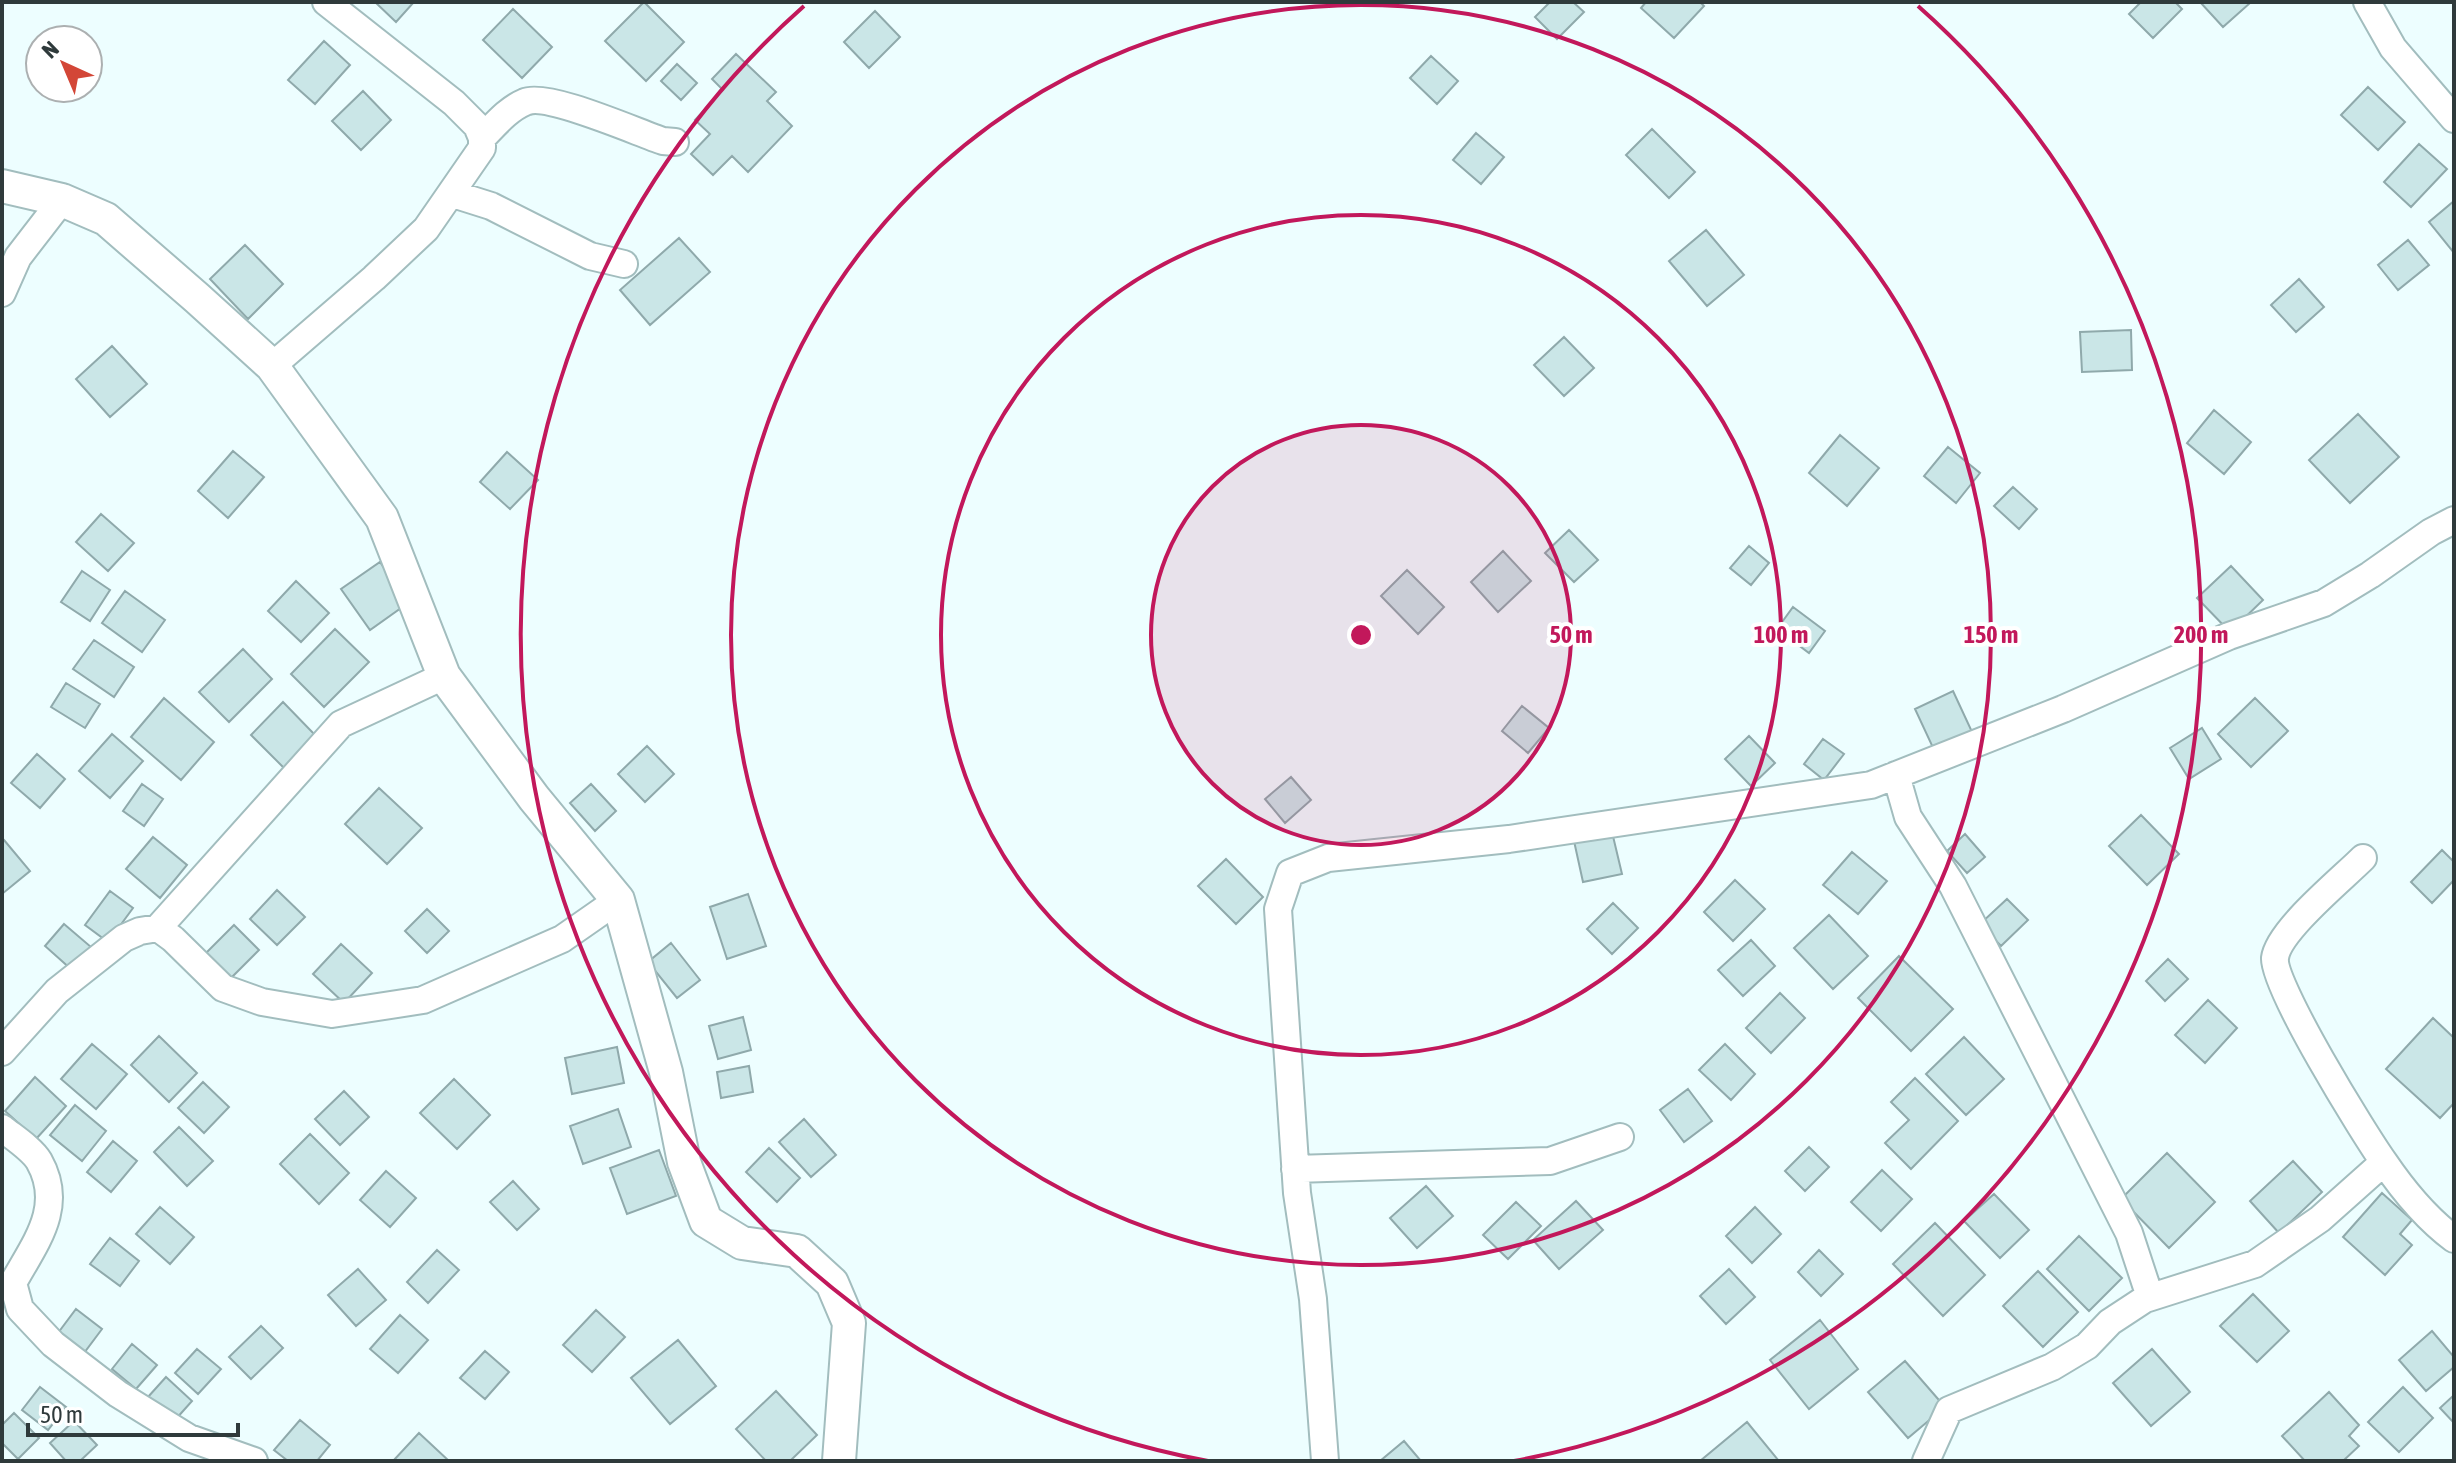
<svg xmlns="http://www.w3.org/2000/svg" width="2456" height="1463" font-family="'Asap Condensed',sans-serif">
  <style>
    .building { fill: #cae6e7; stroke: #8fa9ab; stroke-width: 2 }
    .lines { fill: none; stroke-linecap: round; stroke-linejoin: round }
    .minor-casing { stroke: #a2bdbe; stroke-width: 30 }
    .tertiary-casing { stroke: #a2bdbe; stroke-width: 36 }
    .minor { stroke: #fff; stroke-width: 26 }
    .tertiary { stroke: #fff; stroke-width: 32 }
    .ring { fill: none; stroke: #c2185b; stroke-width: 4 }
    .centre { fill: #c2185b; stroke: #fff; stroke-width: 4 }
    .ring-label { font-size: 24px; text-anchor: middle; font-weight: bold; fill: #c2185b; stroke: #fff; stroke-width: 8; stroke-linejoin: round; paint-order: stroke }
  </style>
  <rect width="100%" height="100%" fill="#edfeff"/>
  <path class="building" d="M375,2h39l-18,20z
    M644,2l40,40 -38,39 -41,-40z
    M1550,2h23l11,10 -27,27 -22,-22z
    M1646,2h54l4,4 -30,32 -33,-30z
    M2141,2h34l7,7 -29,29 -24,-24z
    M2200,2h49l1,1 -27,24z
    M513,9l39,38 -30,31 -39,-38z
    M875,11l25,26 -31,31 -25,-26z
    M324,41l26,24 -35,39 -27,-24z
    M736,54l40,38 -9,9 25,25 -44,46 -16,-16 -19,19 -22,-21 19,-20 -15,-14 28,-30 -11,-11z
    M1431,56l27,25 -21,23 -27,-26z
    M677,64l20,19 -16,17 -20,-19z
    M2368,87l37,35 -27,28 -37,-35z
    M363,91l28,29 -30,30 -29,-29z
    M1652,129l43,43 -26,26 -43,-43z
    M1476,133l28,24 -23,27 -28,-24z
    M2419,144l28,25 -36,38 -27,-25z
    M2454,201v52l-25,-31z
    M1706,230l38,45 -37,31 -38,-45z
    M679,238l31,34 -60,53 -30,-35z
    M2408,240l21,25 -31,25 -20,-25z
    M245,245l38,39 -35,35 -38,-40z
    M2299,279l25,28 -28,25 -25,-27z
    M2131,330l1,40 -50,2 -2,-40z
    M1564,337l30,31 -30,28 -30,-31z
    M112,346l35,38 -37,33 -34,-38z
    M2214,410l37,32 -27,32 -37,-31z
    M2358,414l41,43 -49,46 -41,-43z
    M1840,435l39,33 -32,38 -38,-33z
    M1948,447l32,26 -24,30 -32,-27z
    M233,451l31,26 -36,41 -30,-27z
    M507,452l31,28 -28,29 -30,-27z
    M2013,487l24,22 -18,20 -25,-23z
    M101,514l33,29 -26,28 -32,-29z
    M1569,530l29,30 -24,22 -29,-29z
    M1749,546l20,17 -18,22 -21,-17z
    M1503,551l28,30 -33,31 -27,-30z
    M380,562l28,41 -38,27 -29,-41z
    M2231,566l32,34 -33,32 -33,-34z
    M1407,570l37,37 -26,27 -37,-38z
    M82,571l28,19 -20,31 -29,-19z
    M296,581l33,32 -28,29 -33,-31z
    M125,591l40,29 -23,32 -40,-29z
    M1793,607l32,24 -16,22 -32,-24z
    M335,629l34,33 -45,45 -33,-33z
    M94,640l40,27 -20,30 -41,-28z
    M243,649l29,30 -43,43 -30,-30z
    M66,683l34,21 -15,24 -34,-21z
    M1953,691l20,43 -38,18 -20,-43z
    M164,698l50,44 -33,38 -50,-43z
    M2255,698l33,33 -37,36 -33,-33z
    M283,702l33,34 -32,32 -33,-33z
    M1522,706l27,22 -21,25 -26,-22z
    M2202,728l19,31 -32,20 -19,-31z
    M112,734l31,27 -33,37 -31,-27z
    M1749,736l26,27 -24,23 -26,-27z
    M1823,739l21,15 -20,26 -20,-16z
    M647,746l27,28 -29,28 -27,-28z
    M37,754l28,25 -25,29 -29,-25z
    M1291,777l20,23 -26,23 -20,-24z
    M142,784l21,15 -19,27 -21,-15z
    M591,784l25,27 -21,20 -25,-28z
    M379,788l43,40 -35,36 -42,-40z
    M2141,815l38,39 -32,31 -38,-39z
    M1612,832l10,42 -39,8 -9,-41z
    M1965,834l20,23 -18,16 -20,-22z
    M153,837l34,28 -27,33 -34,-29z
    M4,840l26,31 -28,23v-53z
    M2442,850l12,12v18l-22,23 -21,-21z
    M1852,852l35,29 -29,33 -35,-29z
    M1226,859l37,38 -27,27 -38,-38z
    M1735,880l30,29 -32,32 -29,-29z
    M277,890l28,27 -28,28 -27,-26z
    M110,891l23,17 -25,34 -23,-17z
    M748,894l18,52 -39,13 -17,-52z
    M2007,899l21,21 -27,26 -21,-22z
    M1613,903l25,25 -26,26 -25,-25z
    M427,909l22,22 -22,22 -22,-22z
    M1829,915l39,41 -35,33 -39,-41z
    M64,924l27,23 -19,23 -27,-24z
    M234,925l25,25 -28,28 -25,-25z
    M1751,940l24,26 -32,30 -25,-26z
    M671,943l29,37 -23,18 -29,-36z
    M341,944l31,29 -28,30 -31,-29z
    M1899,956l54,53 -42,42 -53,-53z
    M2168,959l20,20 -23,22 -19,-20z
    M1780,993l25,25 -34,35 -25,-25z
    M2208,1000l29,28 -32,35 -30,-28z
    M743,1017l8,33 -33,9 -9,-33z
    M2433,1018l21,20v65l-14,15 -54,-49z
    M159,1036l38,37 -28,29 -38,-37z
    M1964,1037l40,42 -38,36 -40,-41z
    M92,1044l35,30 -31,35 -35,-30z
    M1725,1044l30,30 -24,26 -32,-30z
    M617,1047l7,36 -52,11 -7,-36z
    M749,1066l4,26 -32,6 -4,-26z
    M35,1077l31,29 -30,33 -31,-28z
    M1915,1078l43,43 -47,48 -26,-26 24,-23 -18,-18z
    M454,1079l36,36 -33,34 -37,-36z
    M203,1082l26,25 -25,26 -26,-25z
    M1688,1089l24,32 -28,21 -24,-32z
    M344,1091l25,26 -29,28 -25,-26z
    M75,1105l31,26 -24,30 -32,-26z
    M618,1109l13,38 -48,17 -13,-38z
    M804,1119l32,36 -25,22 -32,-35z
    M179,1127l34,34 -26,25 -33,-34z
    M310,1134l39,39 -30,31 -39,-40z
    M113,1141l24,20 -26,31 -24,-20z
    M1809,1147l20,20 -24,24 -20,-20z
    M769,1148l31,30 -23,24 -31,-30z
    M659,1150l17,46 -49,18 -17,-46z
    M2167,1153l48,49 -46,46 -48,-49z
    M2293,1161l29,31 -43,41 -29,-32z
    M1882,1170l30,29 -31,32 -30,-29z
    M386,1171l30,27 -26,29 -30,-27z
    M513,1181l26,28 -22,21 -27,-28z
    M1426,1186l27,30 -36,32 -27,-30z
    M2382,1193l30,27 -12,14 12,11 -27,30 -42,-38z
    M1994,1194l35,36 -29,28 -36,-37z
    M1576,1201l27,29 -44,39 -26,-29z
    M1516,1202l25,24 -33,33 -25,-24z
    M160,1207l34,30 -24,27 -34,-30z
    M1755,1207l26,27 -29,29 -26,-27z
    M1935,1223l50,52 -42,41 -50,-52z
    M2079,1236l43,42 -33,33 -42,-42z
    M110,1238l29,23 -19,25 -30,-22z
    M437,1250l22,20 -31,33 -21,-21z
    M1819,1250l24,24 -22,22 -23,-24z
    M358,1269l28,31 -30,26 -28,-31z
    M1729,1269l26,28 -29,27 -26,-28z
    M2038,1271l40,41 -35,35 -40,-41z
    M2253,1294l36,37 -32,31 -37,-36z
    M76,1309l26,20 -18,24 -26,-20z
    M596,1310l29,27 -33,35 -29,-27z
    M400,1315l28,25 -30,33 -28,-24z
    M1820,1320l38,49 -49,40 -39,-49z
    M261,1326l22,22 -32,31 -22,-22z
    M2432,1331l22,26v10l-28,24 -27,-31z
    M678,1340l38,46 -46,38 -39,-46z
    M132,1344l25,21 -21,24 -24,-20z
    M197,1349l24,20 -23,25 -23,-21z
    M2152,1349l38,43 -39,34 -38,-43z
    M485,1351l24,21 -24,27 -25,-21z
    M1905,1361l40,46 -37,31 -40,-46z
    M166,1377l26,24 -17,19 -27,-23z
    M40,1387l26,20 -18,23 -26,-20z
    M2403,1387l30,31 -34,34 -31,-30z
    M776,1391l41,44 -27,26h-24l-30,-32z
    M2329,1392l30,33 -10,11 10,10 -16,15h-38l-23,-25z
    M2454,1395v28l-14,-15z
    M14,1413l25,25 -21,21 -16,-16v-18z
    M300,1420l30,25 -13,16h-29l-14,-11z
    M74,1421l23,24 -17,16h-14l-16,-18z
    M1747,1422l32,39h-79z
    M419,1433l30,28h-56z
    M1404,1441l17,20h-41z"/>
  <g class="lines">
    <defs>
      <path id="minor" d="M2367,2l26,46 61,71
        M482,138c13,-13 26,-29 43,-36 22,-10 111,30 138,39l12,1
        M453,194l38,12 99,50 34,8
        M2,293l16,-36 44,-57
        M272,366l102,-88 52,-49 56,-81v-10l-5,-12 -23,-23 -128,-101
        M1896,775l12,42 45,69 176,347 21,64
        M2363,858c-21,21 -85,73 -88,100 -3,27 89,176 109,204 19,28 43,57 70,77
        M158,928l183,-204 103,-48
        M2,1052l55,-61 67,-53 16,-7 18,-3 15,11 50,49 39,14 70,12 91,-14 139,-61 56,-39
        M2,1128c11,9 30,21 37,33 26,46 -4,82 -26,122l7,26 33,35 65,50 71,44 65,23
        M1295,1169l255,-8 70,-24
        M1325,1461l-12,-162 -16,-106 -19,-284 12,-36 38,-15 181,-19 362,-54 192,-76 166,-73 95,-33 46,-28 61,-43 23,-12
        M1926,1461l23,-51 103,-43 35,-21 23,-24 35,-23 110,-35 65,-45 64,-57"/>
      <path id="tertiary" d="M2,186l60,14 44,19 91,79 75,68 110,152 62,158 90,122 84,102 48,172 18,90 22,59 36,22 55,8 35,32 17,40 -10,138"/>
    </defs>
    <use href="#minor" class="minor-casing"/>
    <use href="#tertiary" class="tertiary-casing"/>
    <use href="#minor" class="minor"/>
    <use href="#tertiary" class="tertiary"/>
  </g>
  <circle cx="1361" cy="635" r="210" fill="#c2185b" fill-opacity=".12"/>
  <g class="ring">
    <circle cx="1361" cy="635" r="210"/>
    <circle cx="1361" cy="635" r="420"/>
    <circle cx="1361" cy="635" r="630"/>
    <path d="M1208 1461A840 840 0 0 1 804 6M1918 6A840 840 0 0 1 1514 1461"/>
  </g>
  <circle cx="1361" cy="635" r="12" class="centre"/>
  <g class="ring-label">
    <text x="1571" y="643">50 m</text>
    <text x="1781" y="643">100 m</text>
    <text x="1991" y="643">150 m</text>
    <text x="2201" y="643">200 m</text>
  </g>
  <rect width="2456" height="1463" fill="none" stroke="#2f3a3b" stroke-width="8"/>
  <g transform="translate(64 64) rotate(316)"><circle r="38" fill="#ffffff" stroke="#acb0b1" stroke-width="2"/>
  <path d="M0-6L14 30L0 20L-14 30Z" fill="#d34637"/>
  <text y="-12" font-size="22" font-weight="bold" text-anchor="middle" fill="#2f3a3b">N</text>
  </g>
  <path d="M28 1423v12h210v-12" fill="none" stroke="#2f3a3b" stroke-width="4"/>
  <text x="40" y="1423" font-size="24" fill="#2f3a3b" stroke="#ffffff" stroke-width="6" paint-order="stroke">50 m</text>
</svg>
